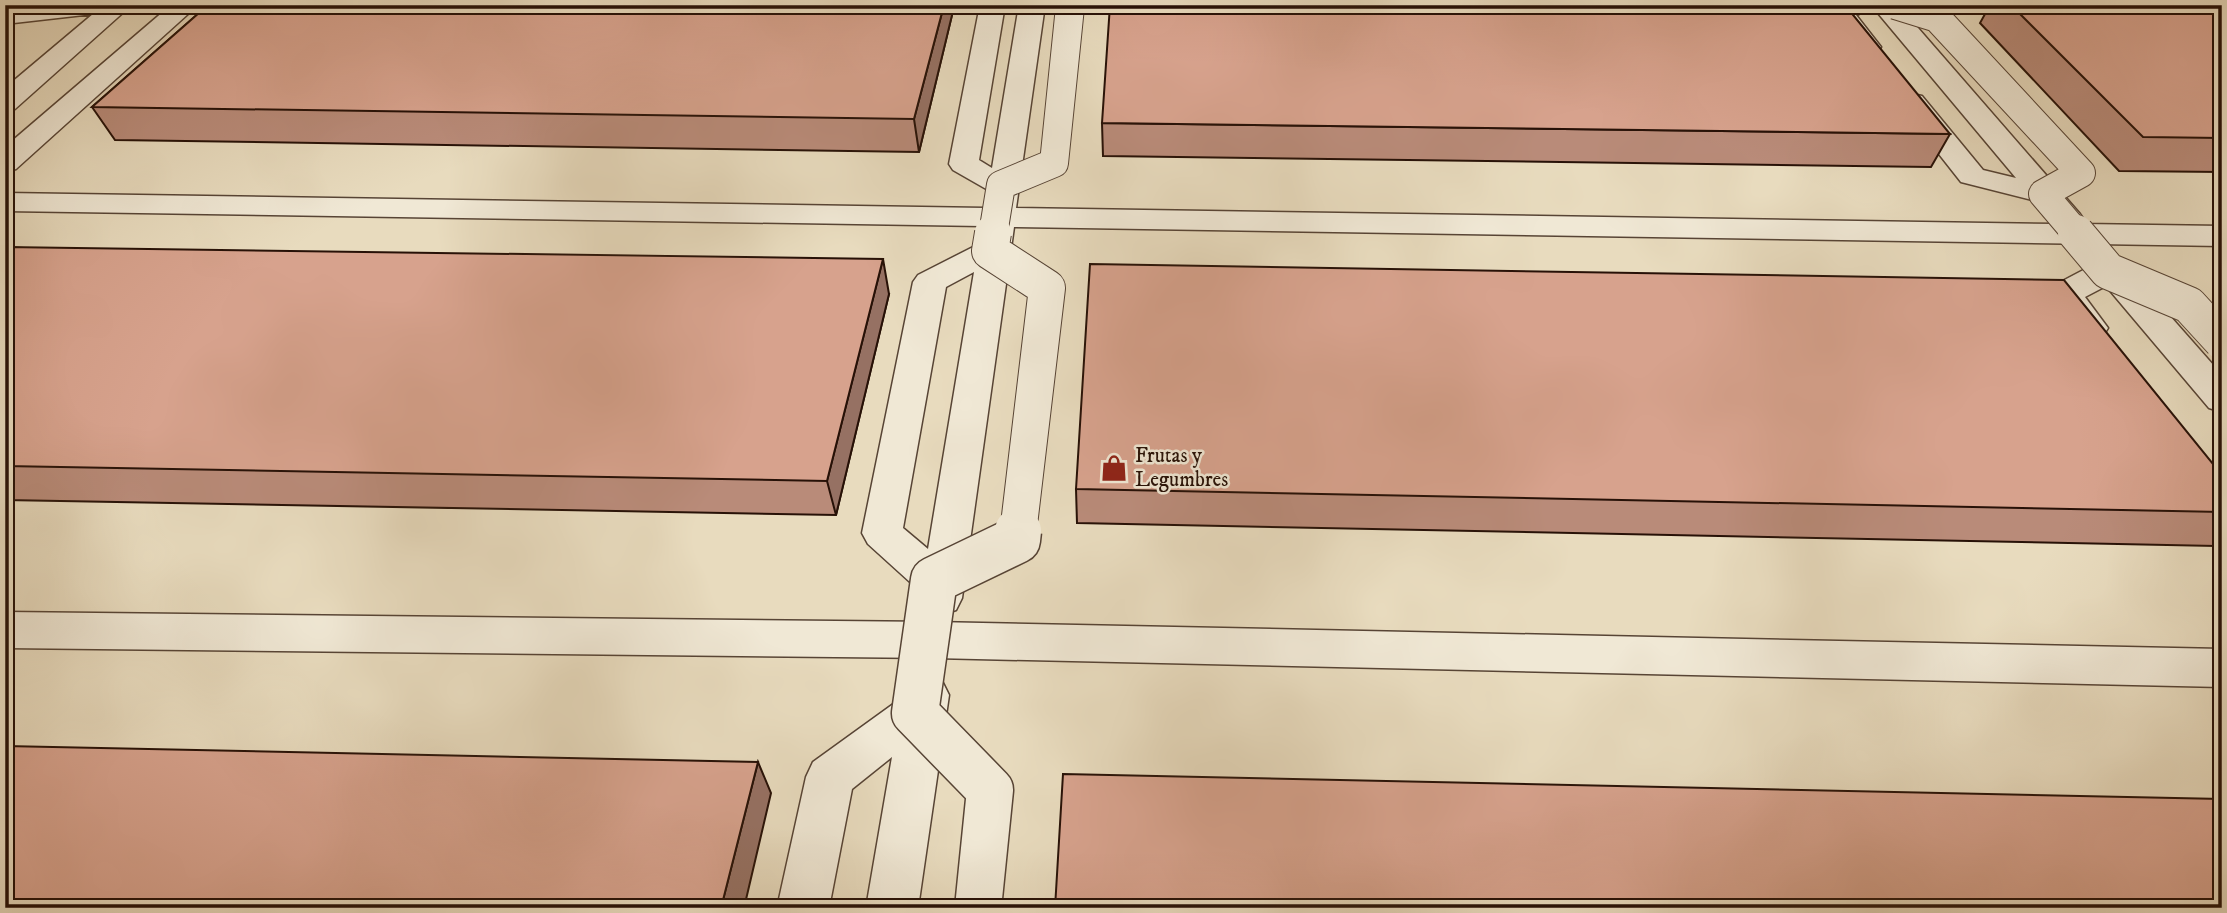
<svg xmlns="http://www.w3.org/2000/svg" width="2227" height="913" font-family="'IM FELL DW Pica',serif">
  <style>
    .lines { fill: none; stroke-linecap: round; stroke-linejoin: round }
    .minor-casing { stroke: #574435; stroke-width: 3 }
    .minor { fill: #f0e8d5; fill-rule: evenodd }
    .minor-bridge-far2-casing { stroke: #574435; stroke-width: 30; stroke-linecap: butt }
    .minor-bridge-far1-casing { stroke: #574435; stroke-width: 38; stroke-linecap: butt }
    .minor-bridge-casing { stroke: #574435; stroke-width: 49; stroke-linecap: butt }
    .minor-bridge-far2 { stroke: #f0e8d5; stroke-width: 28 }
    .minor-bridge-far1 { stroke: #f0e8d5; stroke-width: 36 }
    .minor-bridge { stroke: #f0e8d5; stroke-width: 46 }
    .wall { fill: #b98b79; stroke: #271107; stroke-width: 2 }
    .shaded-wall { fill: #967163; stroke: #271107; stroke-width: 2 }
    .building { fill: #d7a28d; stroke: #271107; stroke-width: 2 }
    .labels { text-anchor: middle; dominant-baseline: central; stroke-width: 5; stroke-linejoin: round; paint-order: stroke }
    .poi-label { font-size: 21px; fill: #271107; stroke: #f0e8d5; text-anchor: start }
  </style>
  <rect width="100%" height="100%" fill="#e8dbbe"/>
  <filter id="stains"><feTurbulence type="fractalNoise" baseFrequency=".00286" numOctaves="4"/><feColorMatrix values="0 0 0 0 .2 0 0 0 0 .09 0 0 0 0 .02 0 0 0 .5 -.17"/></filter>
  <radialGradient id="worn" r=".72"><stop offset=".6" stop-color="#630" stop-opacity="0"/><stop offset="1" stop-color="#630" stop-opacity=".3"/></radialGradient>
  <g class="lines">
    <defs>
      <path id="minor" d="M34,5h88l4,5 -111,99 -10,2v-23l88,-74 -88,10v-16z
        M171,5h27l-182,164 -11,3v-25z
        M980,5h25l-26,155 13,8 27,-163h26l-29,203 1039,16 -19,-23 -75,-19 -63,-80 4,-6 10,-2 10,2 61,74 33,8 -144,-172 -3,4 -13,5 25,32 -4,6 -9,2 -9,-2 -31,-41 8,-7h62l182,209 5,7 -2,3 139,2v20l-1208,-19 -52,371 -6,12 -15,5 -15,-5 -6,-12 1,-6 -53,-48 -6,-11 51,-251 5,-7 61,-31 3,-18 -977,-15v-18l980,15 3,-18 -35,-20 -4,-6zM974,272l-46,277 -25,-21 43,-241z
        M2106,254l12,3 104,118v37l-13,-4 -103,-122 -21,11 23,31 -5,8c-29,8 -40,-20 -55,-42l5,-8 38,-20 -1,-2 4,-7z
        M5,612l929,10 1288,27v38l-1288,-29 -929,-10z
        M926,675l16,6 7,14 -31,213h-52l26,-151 -40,32 -23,119h-52l29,-131 7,-15 90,-65 7,-16z"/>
    </defs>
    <use href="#minor" class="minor-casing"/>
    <use href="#minor" class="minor"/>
    <defs>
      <path id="minor-bridge-far2" d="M1895,5l42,13 144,155 -38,21 34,40
        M993,234l8,-49 53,-22 16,-156 -4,-2"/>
      <path id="minor-bridge-far1" d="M993,233l-3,18 57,37 -29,245
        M2076,233l32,38 81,34 33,36"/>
      <path id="minor-bridge" d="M978,908l12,-118 -75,-77 19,-133 83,-40 1,-9"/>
    </defs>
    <use href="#minor-bridge-far2" class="minor-bridge-far2-casing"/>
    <use href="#minor-bridge-far1" class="minor-bridge-far1-casing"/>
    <use href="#minor-bridge" class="minor-bridge-casing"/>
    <use href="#minor-bridge-far2" class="minor-bridge-far2"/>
    <use href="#minor-bridge-far1" class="minor-bridge-far1"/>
    <use href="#minor-bridge" class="minor-bridge"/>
  </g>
  <path class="wall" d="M208,5h745v6l-34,141 -804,-12 -23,-33z
    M1990,5h232v167l-103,-1 -139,-148z
    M1102,123l848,11 -19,33 -828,-11z
    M5,247l884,47 -53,221 -831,-15z
    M2222,475v66l-6,5 -1139,-23 -1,-34z"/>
  <path class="shaded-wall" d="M944,5h9v6l-34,141 -5,-33z
    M883,259l6,35 -53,221 -9,-34z
    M758,762l13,31 -27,115h-23z"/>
  <path class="building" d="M208,5h736l-30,114 -822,-12z
    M1110,5h735l105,129 -848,-11z
    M2011,5h211v133l-79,-1z
    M5,247l878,12 -56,222 -822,-15z
    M1090,264l974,16 158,195v37l-1146,-23z
    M5,746l753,16 -37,146h-716z
    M1063,774l1159,25v109h-1167z"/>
  <defs>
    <symbol id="shop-bare" viewBox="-9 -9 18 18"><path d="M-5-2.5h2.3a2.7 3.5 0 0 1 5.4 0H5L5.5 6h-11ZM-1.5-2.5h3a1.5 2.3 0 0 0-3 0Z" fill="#8f2418" stroke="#f0e8d5" stroke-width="2.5" paint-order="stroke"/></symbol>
  </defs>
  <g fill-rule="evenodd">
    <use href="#shop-bare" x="1095" y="449" width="38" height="38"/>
  </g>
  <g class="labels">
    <g class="poi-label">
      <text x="1135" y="456">Frutas y<tspan x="1135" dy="24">Legumbres</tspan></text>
    </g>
  </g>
  <rect width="2227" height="913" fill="none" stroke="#e8dbbe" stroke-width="28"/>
  <rect x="7" y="7" width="2213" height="899" fill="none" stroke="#271107" stroke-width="3.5"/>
  <rect x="14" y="14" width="2199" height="885" fill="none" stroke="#271107" stroke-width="2"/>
  <rect width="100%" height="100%" filter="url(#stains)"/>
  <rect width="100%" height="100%" fill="url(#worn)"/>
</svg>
